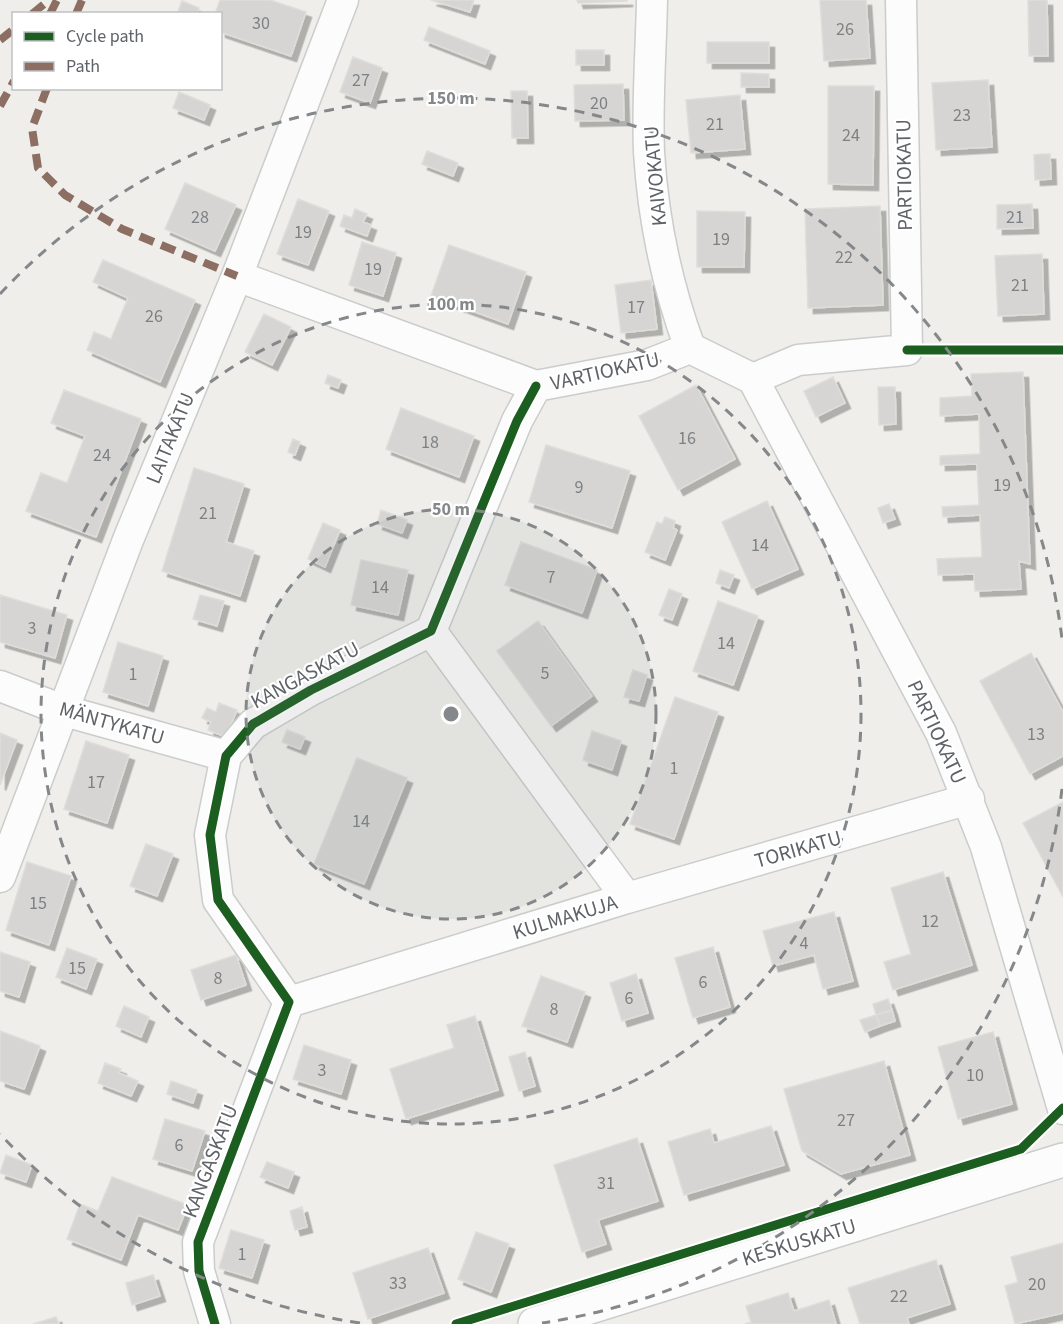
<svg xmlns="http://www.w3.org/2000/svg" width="1063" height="1324" font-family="'Source Sans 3',sans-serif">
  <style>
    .building { fill: #d6d5d3; stroke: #deddd9; stroke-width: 1.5; filter: url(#shadow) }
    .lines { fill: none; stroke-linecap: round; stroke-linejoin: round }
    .minor-casing { stroke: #cbcccc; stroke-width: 33 }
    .tertiary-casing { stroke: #cbcccc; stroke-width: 36 }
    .minor { stroke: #fdfcfc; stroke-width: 30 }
    .tertiary { stroke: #fdfcfc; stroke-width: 33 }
    .quiet { stroke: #8d6e63; stroke-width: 8; stroke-dasharray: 15 8; stroke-linecap: butt }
    .cycleway-casing { stroke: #fff; stroke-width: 13 }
    .cycleway { stroke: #1b5e20; stroke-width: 9 }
    .ring { fill: none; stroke: #84888a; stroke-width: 3; stroke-dasharray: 10 8 }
    .labels { text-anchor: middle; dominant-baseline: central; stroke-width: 4.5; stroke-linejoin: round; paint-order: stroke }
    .number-label { font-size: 18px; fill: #7e8184 }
    .street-label { font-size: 21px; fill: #5f6368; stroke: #fff }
    .centre { fill: #84888a; stroke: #fff; stroke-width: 3 }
    .ring-label { font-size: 18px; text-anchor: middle; font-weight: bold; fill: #84888a; stroke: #fff; stroke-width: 4.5; stroke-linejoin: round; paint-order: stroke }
  </style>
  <defs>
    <filter id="shadow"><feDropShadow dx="5.5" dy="5.5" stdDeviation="0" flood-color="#0004"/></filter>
  </defs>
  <rect width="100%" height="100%" fill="#efeeea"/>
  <path class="building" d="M220,0h50l36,12 -15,44 -71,-24v-18h-5z
    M431,0h43l-4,12z
    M577,0h50v1l-49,2z
    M820,0h46l4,58 -46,3z
    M1028,0h19l1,56h-19z
    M182,1l17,7 -2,6h-20z
    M429,27l61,24 -5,13 -61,-24z
    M707,42h62v21h-62z
    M576,50h28v15h-28z
    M353,57l29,11 -12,35 -30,-11z
    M741,73l28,1v13h-28z
    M988,80l4,67 -56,3 -4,-67z
    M623,84l1,36 -49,1 -1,-36z
    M828,86h46l-1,99 -45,-1z
    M511,91h16l1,47h-16z
    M179,92l31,13 -6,15 -31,-12z
    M740,95l5,54 -54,4 -5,-53z
    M427,151l31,12 -5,13 -31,-12z
    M1042,154h8l1,25 -16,1 -1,-25z
    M185,183l51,22 -21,46 -50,-22z
    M298,199l31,12 -21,54 -31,-11z
    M1032,204l1,24 -36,1v-24z
    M880,206l3,99 -75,3 -3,-99z
    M355,209l12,5 -4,8 8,3 -4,11 -27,-10 4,-11 8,3z
    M697,211l48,1 -1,55h-47z
    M362,242l34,11 -13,43 -34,-11z
    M449,245l77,27 -18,52 -77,-28z
    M1042,254l2,60 -46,2 -3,-60z
    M103,260l92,40 -35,82 -73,-32 7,-18 17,7 17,-41 -35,-16z
    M651,280l6,49 -36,4 -6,-48z
    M264,314l27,13 -19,38 -27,-13z
    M1023,372l7,192 -11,-3 2,28 -46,2 -1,-17 -36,1 -1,-16 45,-2 -2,-42 -37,2 -1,-10 37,-2 -2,-41 -37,1v-9l40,-2 -1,-40 -39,2v-18l32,-2 -1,-22z
    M328,375l13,5 -3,8 -13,-5z
    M833,377l12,26 -29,14 -12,-26z
    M696,385l39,74 -57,31 -39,-74z
    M878,387h17l1,37 -17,1z
    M64,390l77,29 -45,118 -70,-26 15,-38 26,10 18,-47 -34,-13z
    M401,408l73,28 -15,41 -73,-28z
    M293,439l7,3 -5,13 -7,-3z
    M546,445l84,26 -18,57 -83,-26z
    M194,468l50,16 -18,58 28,9 -14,45 -78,-25z
    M767,501l31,68 -46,20 -30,-67z
    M889,504l6,15 -12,4 -5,-15z
    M381,510l26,10 -5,13 -25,-9z
    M665,517l10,4 -2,7 4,2 -12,30 -20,-8 12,-30 5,2z
    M323,523l17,7 -15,37 -17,-8z
    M521,542l76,28 -15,43 -77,-28z
    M361,560l47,10 -10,45 -47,-10z
    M720,570l14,5 -5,13 -13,-5z
    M669,589l13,5 -10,26 -13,-5z
    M0,595l67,20 -12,43 -55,-16z
    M200,595l24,6 -7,25 -24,-7z
    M718,601l40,15 -25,69 -40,-14z
    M538,621l54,75 -41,30 -54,-75z
    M118,642l45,14 -15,50 -45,-14z
    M1031,653l32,59v44l-33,18 -50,-93z
    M633,670l14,5 -8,26 -15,-4z
    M675,697l43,15 -44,127 -44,-15z
    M219,703l18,7 -11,27 -18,-7 3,-8 -9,-4 5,-10 9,4z
    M287,730l18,7 -5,12 -18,-7z
    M592,731l29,10 -9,29 -29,-10z
    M0,733l17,7 -17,45z
    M86,741l43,14 -22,68 -43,-14z
    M357,758l50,20 -43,106 -50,-20z
    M1063,802v95l-40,-74z
    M146,844l27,10 -16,42 -27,-10z
    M27,862l44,14 -22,69 -43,-15z
    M943,872l29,93 -79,25 -9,-28 27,-8 -20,-66z
    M834,912l19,69 -30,8 -9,-34 -41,11 -10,-35z
    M713,947l17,60 -37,11 -18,-60z
    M67,948l30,11 -11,30 -30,-12z
    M0,952l30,10 -11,35 -19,-6z
    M236,955l10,30 -45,15 -10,-30z
    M636,974l12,39 -26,8 -12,-38z
    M541,976l44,16 -18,50 -45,-16z
    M888,999l4,11 -16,5 -3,-11z
    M124,1006l25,11 -8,20 -25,-11z
    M892,1010l3,11 -15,5 -4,-11z
    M876,1015l4,11 -15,6 -5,-12z
    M475,1016l23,74 -92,29 -16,-50 64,-21 -7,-23z
    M0,1031l40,15 -16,43 -24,-8z
    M993,1032l19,72 -54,15 -20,-72z
    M304,1045l47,15 -10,34 -48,-15z
    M525,1052l10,34 -16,5 -10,-34z
    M884,1061l26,94 -69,19 -39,-23 -18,-62z
    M105,1063l16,6 -2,4 19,8 -7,15 -33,-13z
    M171,1081l26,9 -4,13 -26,-9z
    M165,1119l40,12 -13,40 -39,-12z
    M771,1126l13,39 -100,30 -16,-53 42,-13 4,14z
    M637,1138l21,63 -60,19 8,24 -24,8 -28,-87z
    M6,1155l26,10 -6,17 -26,-9z
    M267,1162l27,10 -6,16 -28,-11z
    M112,1177l76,28 -10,25 -40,-15 -17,45 -54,-21 13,-35 18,7z
    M302,1207l5,20 -12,3 -5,-19z
    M231,1230l33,10 -12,38 -33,-10z
    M476,1232l33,12 -18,48 -33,-13z
    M1063,1243v70l-48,11 -10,-38 13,-4 -7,-25z
    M428,1248l16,45 -76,26 -15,-46z
    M936,1260l14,44 -43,14 2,6h-49l-12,-36z
    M153,1275l7,21 -28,9 -6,-22z
    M788,1293l6,18 35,-11 7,24h-91l6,-2 -5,-16z
    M56,1317l3,7h-26z"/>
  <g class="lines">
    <defs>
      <path id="minor" d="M652,0c-1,50 -5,101 -3,152 4,67 18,133 41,196
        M237,276l299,110 111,-21 43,-17 63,31 45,-19 109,-10 -6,-350
        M753,379l188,354 45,114 77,262
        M0,686l65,25 161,45
        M0,877l128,-337 109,-264 106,-276
        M627,898l342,-99
        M289,1002l338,-104 -196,-267
        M215,1324l-16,-53 -1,-29 91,-240 -71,-102 -8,-65 16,-79 27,-32 58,-34 120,-59 86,-210 19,-35"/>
      <path id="tertiary" d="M535,1324l528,-164"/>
    </defs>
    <use href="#minor" class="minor-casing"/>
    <use href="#tertiary" class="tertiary-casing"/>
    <use href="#minor" class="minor"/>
    <use href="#tertiary" class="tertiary"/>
    <path class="quiet" d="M32,14l17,-14
      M50,14l7,-14
      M76,14l6,-14
      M0,40l14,-11
      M47,88l-15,40 6,40 27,27 57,34 115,47
      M0,106l14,-25"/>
    <defs>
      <path id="cycleway" d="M907,350h156
        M215,1324l-16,-53 -1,-29 91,-240 -71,-102 -8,-65 16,-79 27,-32 58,-34 120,-59 86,-210 19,-35
        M456,1324l565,-175 42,-41"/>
    </defs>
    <use href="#cycleway" class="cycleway-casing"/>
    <use href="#cycleway" class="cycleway"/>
  </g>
  <circle cx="451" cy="714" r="205" fill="#84888a" fill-opacity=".12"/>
  <g class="ring">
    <circle cx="451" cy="714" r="205"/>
    <circle cx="451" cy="714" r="410"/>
    <path d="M1062 789A616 616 0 0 1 542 1323M360 1323A616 616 0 0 1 0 1134M0 294A616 616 0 0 1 1062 639"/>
  </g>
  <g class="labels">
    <g class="number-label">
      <text x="261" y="23">30</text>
      <text x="845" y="29">26</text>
      <text x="361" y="80">27</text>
      <text x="599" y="103">20</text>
      <text x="962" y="115">23</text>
      <text x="715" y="124">21</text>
      <text x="851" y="135">24</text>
      <text x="200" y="217">28</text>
      <text x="1015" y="217">21</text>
      <text x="303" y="232">19</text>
      <text x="721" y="239">19</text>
      <text x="844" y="257">22</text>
      <text x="373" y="269">19</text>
      <text x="1020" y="285">21</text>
      <text x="636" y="307">17</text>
      <text x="154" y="316">26</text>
      <text x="687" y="438">16</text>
      <text x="430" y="442">18</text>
      <text x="102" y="455">24</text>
      <text x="1002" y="485">19</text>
      <text x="579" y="487">9</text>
      <text x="208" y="513">21</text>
      <text x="760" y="545">14</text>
      <text x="551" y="577">7</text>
      <text x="380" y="587">14</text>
      <text x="32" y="628">3</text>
      <text x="726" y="643">14</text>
      <text x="545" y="673">5</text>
      <text x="133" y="674">1</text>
      <text x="1036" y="734">13</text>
      <text x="674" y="768">1</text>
      <text x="96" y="782">17</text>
      <text x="361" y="821">14</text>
      <text x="38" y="903">15</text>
      <text x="930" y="921">12</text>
      <text x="804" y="943">4</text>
      <text x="77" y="968">15</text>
      <text x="218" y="978">8</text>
      <text x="703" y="982">6</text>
      <text x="629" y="998">6</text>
      <text x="554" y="1009">8</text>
      <text x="322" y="1070">3</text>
      <text x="975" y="1075">10</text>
      <text x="846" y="1120">27</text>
      <text x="179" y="1145">6</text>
      <text x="606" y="1183">31</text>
      <text x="242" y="1254">1</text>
      <text x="398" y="1283">33</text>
      <text x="1037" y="1284">20</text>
      <text x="899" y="1296">22</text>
    </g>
    <g class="street-label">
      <text transform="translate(904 175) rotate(-91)">PARTIOKATU</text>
      <text transform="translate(655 176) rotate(-95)">KAIVOKATU</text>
      <text transform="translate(605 371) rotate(-13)">VARTIOKATU</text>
      <text transform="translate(170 438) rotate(-68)">LAITAKATU</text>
      <text transform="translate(305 675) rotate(-28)">KANGASKATU</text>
      <text transform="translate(112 723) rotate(16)">MÄNTYKATU</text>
      <text transform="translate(937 732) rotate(65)">PARTIOKATU</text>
      <text transform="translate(798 849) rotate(-16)">TORIKATU</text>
      <text transform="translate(565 917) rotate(-17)">KULMAKUJA</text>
      <text transform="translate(210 1161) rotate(-69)">KANGASKATU</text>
      <text transform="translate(799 1242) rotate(-17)">KESKUSKATU</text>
    </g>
  </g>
  <circle cx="451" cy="714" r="9" class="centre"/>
  <g class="ring-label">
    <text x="451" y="104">150 m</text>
    <text x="451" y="310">100 m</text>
    <text x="451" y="515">50 m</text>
  </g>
  <rect x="12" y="12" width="210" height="78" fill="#ffffff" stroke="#bfc1c3" stroke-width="1.5"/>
  <rect x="24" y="32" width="30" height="9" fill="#1b5e20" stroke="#bfc1c3" stroke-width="1.5"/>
  <text x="66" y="42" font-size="18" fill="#5f6368">Cycle path</text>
  <rect x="24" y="62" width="30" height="9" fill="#8d6e63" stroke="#bfc1c3" stroke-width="1.5"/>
  <text x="66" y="72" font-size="18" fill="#5f6368">Path</text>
</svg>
